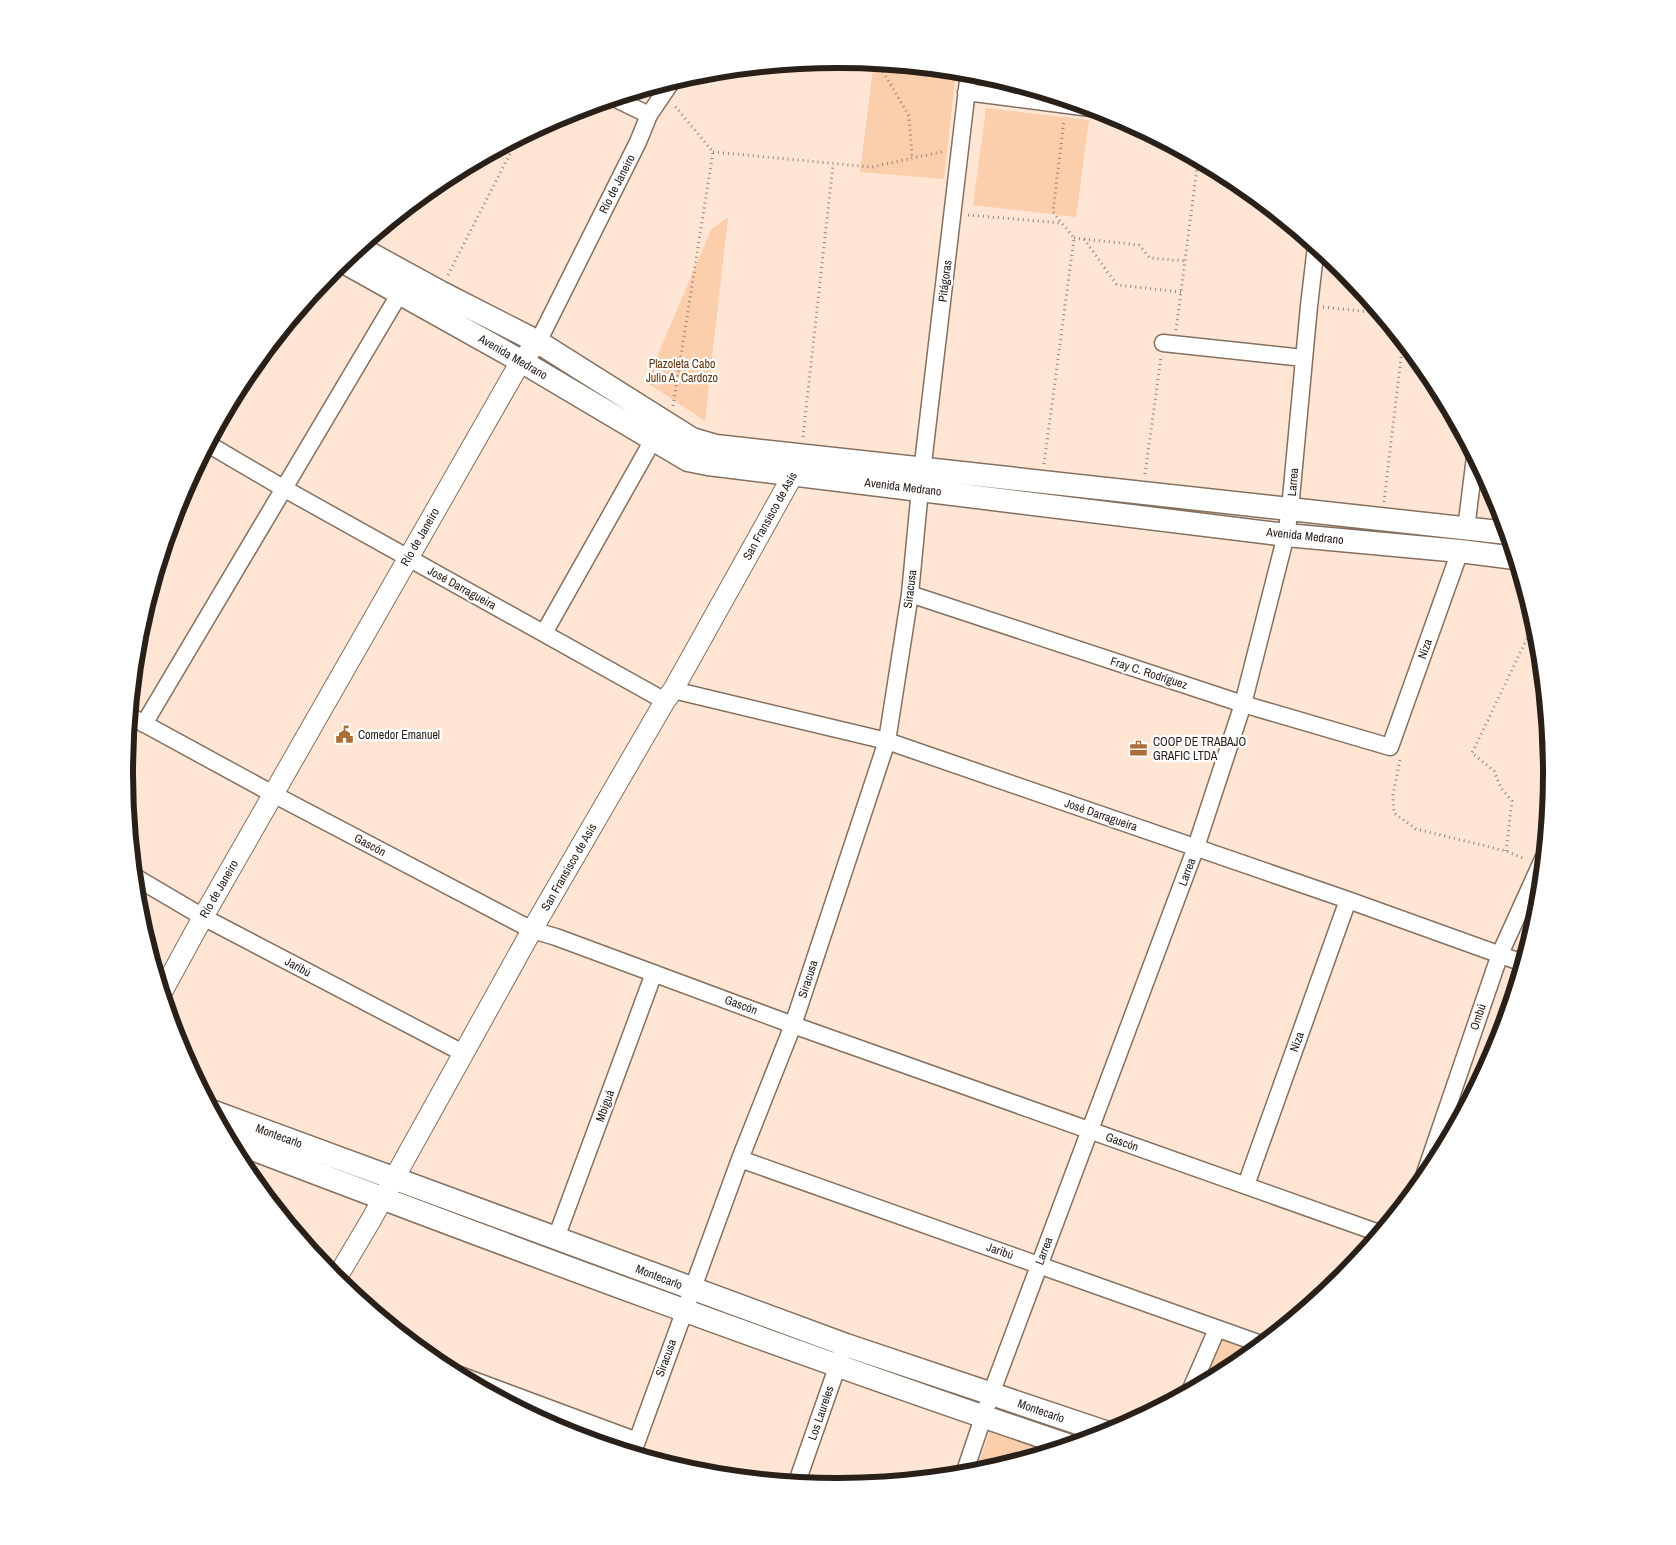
<svg xmlns="http://www.w3.org/2000/svg" width="1676" height="1545" font-family="'Archivo Narrow',sans-serif">
  <style>
    .green { fill: #fbceac }
    .lines { fill: none; stroke-linecap: round; stroke-linejoin: round }
    .minor-casing { stroke: #85705f; stroke-width: 19 }
    .tertiary-casing { stroke: #85705f; stroke-width: 22 }
    .secondary-casing { stroke: #85705f; stroke-width: 25 }
    .path { stroke: #958478; stroke-width: 3; stroke-dasharray: 1 4; stroke-linecap: butt }
    .minor { stroke: #fff; stroke-width: 16 }
    .tertiary { stroke: #fff; stroke-width: 20 }
    .secondary { stroke: #fff; stroke-width: 22 }
    .labels { text-anchor: middle; dominant-baseline: central; stroke-width: 4.5; stroke-linejoin: round; paint-order: stroke }
    .street-label { font-size: 12px; fill: #29201a; stroke: #fff }
    .park-label { font-size: 12px; fill: #5e3309; stroke: #fff }
    .poi-label { font-size: 12px; fill: #29201a; stroke: #fff; text-anchor: start }
    .rim { fill: none; stroke: #29201a; stroke-width: 6 }
  </style>
  <rect width="100%" height="100%" fill="#ffe6d4"/>
  <path class="green" d="M874,62l82,8 -12,109 -84,-7z
    M986,108l103,12 -13,97 -103,-12z
    M728,217l-23,204 -59,-39 65,-152z
    M1221,1336l34,13 -21,17 -32,17z
    M990,1431l58,20 -73,22z"/>
  <g class="lines">
    <defs>
      <path id="minor" d="M966,92l132,17
        M614,98l35,17
        M538,342l100,-200 11,-27 23,-34
        M1163,343l141,15
        M208,444l75,44 382,213
        M1466,529l9,-72
        M910,594l333,110 147,43 70,-196
        M544,633l109,-193
        M673,690l214,51 461,159 175,63
        M130,716l143,78 259,136 24,7 237,88 586,208
        M144,724l256,-431
        M135,877l68,40 260,136
        M740,1159l521,185
        M1423,1179l77,-225 43,-95
        M1246,1185l102,-285
        M556,1238l98,-265
        M457,1374l180,67
        M1191,1389l26,-60
        M633,1452l107,-293 53,-134 94,-284 23,-147 10,-105 49,-417
        M964,1474l27,-80 205,-547 47,-143 43,-169 4,-26 19,-203 7,-60
        M797,1482l44,-126"/>
      <path id="tertiary" d="M162,992l41,-75 318,-556 17,-19
        M336,1279l35,-59 161,-290 133,-229 8,-11 120,-215 6,-15"/>
      <path id="secondary" d="M358,247l82,45 98,50 154,97 24,7 792,87
        M342,261l179,100 167,99 20,4 578,71 174,16 55,7
        M214,1112l632,233 262,88
        M229,1140c278,106 556,210 838,305"/>
    </defs>
    <use href="#minor" class="minor-casing"/>
    <use href="#tertiary" class="tertiary-casing"/>
    <use href="#secondary" class="secondary-casing"/>
    <path class="path" d="M878,63l31,53 3,42
      M713,152l159,15 73,-16
      M968,215l93,8
      M1074,238l65,7 11,13 35,3
      M1084,239l33,46 64,7
      M448,275l70,-137
      M1323,307l57,6
      M1176,330l22,-170
      M673,406l40,-254 -39,-47
      M803,437l30,-273
      M1044,464l30,-226 -21,-26 11,-92
      M1145,474l16,-117
      M1384,502l19,-161
      M1400,760l-7,35 1,18 22,16 90,22 19,8
      M1506,851l6,-50 -11,-13 -7,-17 -22,-18 63,-131"/>
    <use href="#minor" class="minor"/>
    <use href="#tertiary" class="tertiary"/>
    <use href="#secondary" class="secondary"/>
  </g>
  <defs>
    <symbol id="civic-bare" viewBox="-9 -9 18 18"><path d="M-.6-6.5H3V-4.5H.6V-3L4-1V1h2V6H-6V1h2V-1L-.6-3ZM-1.2 2.5V6h2.4V2.5Z" fill="#ae6d36" stroke="#fff" stroke-width="2.5" paint-order="stroke"/></symbol>
    <symbol id="office-bare" viewBox="-9 -9 18 18"><path d="M-6-3h4V-5.5h4V-3h4V5H-6ZM-1-4.5V-3h2v-1.5ZM-6 0V1H6V0Z" fill="#ae6d36" stroke="#fff" stroke-width="2.5" paint-order="stroke"/></symbol>
  </defs>
  <g fill-rule="evenodd">
    <use href="#civic-bare" x="332" y="722" width="25" height="25"/>
    <use href="#office-bare" x="1126" y="736" width="25" height="25"/>
  </g>
  <g class="labels">
    <g class="street-label">
      <text transform="translate(617 184) rotate(-63)">Río de Janeiro</text>
      <text transform="translate(945 281) rotate(-83)">Pitágoras</text>
      <text transform="translate(513 357) rotate(30)">Avenida Medrano</text>
      <text transform="translate(1293 482) rotate(-85)">Larrea</text>
      <text transform="translate(903 487) rotate(7)">Avenida Medrano</text>
      <text transform="translate(770 516) rotate(-61)">San Fransisco de Asís</text>
      <text transform="translate(1305 536) rotate(6)">Avenida Medrano</text>
      <text transform="translate(420 537) rotate(-60)">Río de Janeiro</text>
      <text transform="translate(462 588) rotate(29)">José Darragueira</text>
      <text transform="translate(910 589) rotate(-83)">Siracusa</text>
      <text transform="translate(1425 649) rotate(-70)">Niza</text>
      <text transform="translate(1149 673) rotate(18)">Fray C. Rodríguez</text>
      <text transform="translate(1101 815) rotate(19)">José Darragueira</text>
      <text transform="translate(370 845) rotate(28)">Gascón</text>
      <text transform="translate(569 867) rotate(-60)">San Fransisco de Asís</text>
      <text transform="translate(1187 872) rotate(-70)">Larrea</text>
      <text transform="translate(219 889) rotate(-60)">Río de Janeiro</text>
      <text transform="translate(298 967) rotate(28)">Jaribú</text>
      <text transform="translate(808 979) rotate(-72)">Siracusa</text>
      <text transform="translate(741 1005) rotate(20)">Gascón</text>
      <text transform="translate(1478 1017) rotate(-71)">Ombú</text>
      <text transform="translate(1297 1042) rotate(-70)">Niza</text>
      <text transform="translate(605 1106) rotate(-70)">Mbiguá</text>
      <text transform="translate(279 1136) rotate(20)">Montecarlo</text>
      <text transform="translate(1122 1142) rotate(19)">Gascón</text>
      <text transform="translate(1000 1251) rotate(19)">Jaribú</text>
      <text transform="translate(1044 1251) rotate(-69)">Larrea</text>
      <text transform="translate(659 1277) rotate(21)">Montecarlo</text>
      <text transform="translate(666 1358) rotate(-70)">Siracusa</text>
      <text transform="translate(1041 1411) rotate(19)">Montecarlo</text>
      <text transform="translate(821 1413) rotate(-71)">Los Laureles</text>
    </g>
    <g class="park-label">
      <text x="682" y="364">Plazoleta Cabo<tspan x="682" dy="14">Julio A. Cardozo</tspan></text>
    </g>
    <g class="poi-label">
      <text x="358" y="735">Comedor Emanuel</text>
      <text x="1153" y="742">COOP DE TRABAJO<tspan x="1153" dy="14">GRAFIC LTDA</tspan></text>
    </g>
  </g>
  <path d="M0 0H1676V1545H0ZM133 773a705 705 0 1 1 1410 0a705 705 0 1 1-1410 0Z" fill="#fff" fill-rule="evenodd"/>
  <path class="rim" d="M133 773a705 705 0 1 1 1410 0a705 705 0 1 1-1410 0Z"/>
</svg>
